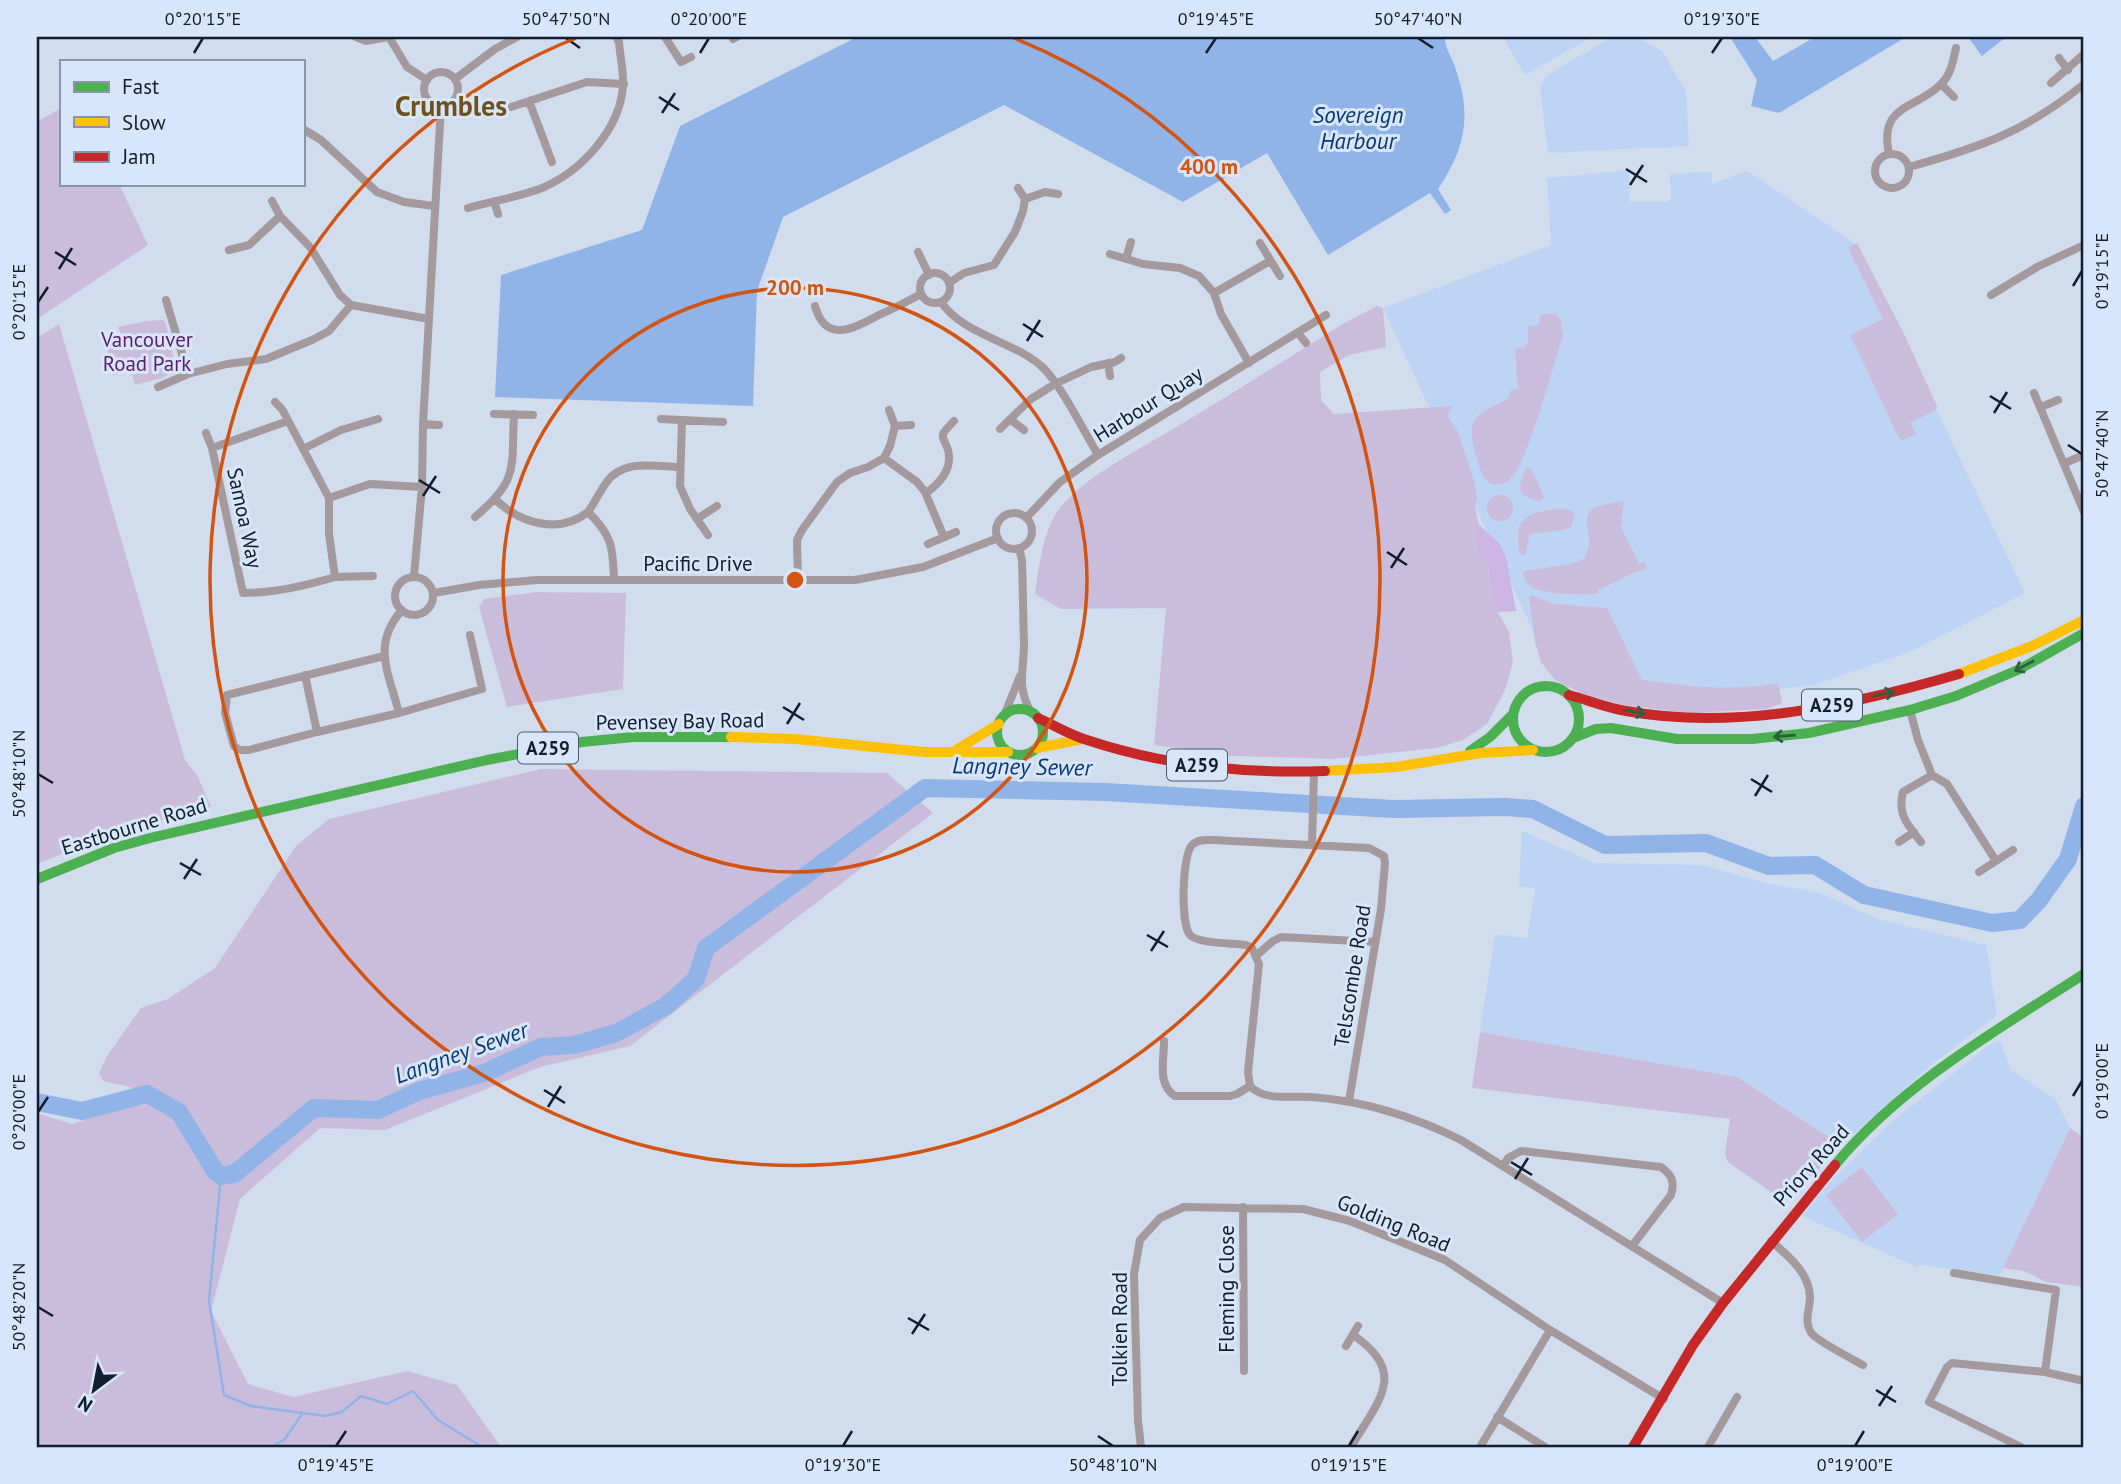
<svg xmlns="http://www.w3.org/2000/svg" width="2121" height="1484" font-family="'PT Sans',sans-serif">
  <style>
    .built { fill: #bed4f4 }
    .green { fill: #cabddc }
    .forest { fill: #ccb5e2 }
    .water { fill: #90b4e8 }
    .lines { fill: none; stroke-linecap: round; stroke-linejoin: round }
    .stream { stroke: #90b4e8; stroke-width: 2.5 }
    .river { stroke: #90b4e8; stroke-width: 18 }
    .street { stroke: #a4999c; stroke-width: 8 }
    .fast { stroke: #4caf50; stroke-width: 10 }
    .slow { stroke: #ffc107; stroke-width: 10 }
    .jam { stroke: #c62828; stroke-width: 10 }
    .oneway { stroke: #2c5f3e }
    .ticks { fill: none; stroke: #121e30; stroke-width: 2.5 }
    .ring { fill: none; stroke: #d35310; stroke-width: 3.5 }
    .labels { text-anchor: middle; dominant-baseline: central; stroke-width: 6; stroke-linejoin: round; paint-order: stroke }
    .shield { fill: #d8e6fb; stroke: #4d5a6d; stroke-width: 2 }
    .shield-label { font-size: 19px; font-weight: bold; fill: #121e30 }
    .park-label { font-size: 21px; fill: #5c1d6f; stroke: #d8e6fb }
    .street-label { font-size: 21px; fill: #121e30; stroke: #d8e6fb }
    .water-label { font-size: 23px; font-style: italic; fill: #0a3874; stroke: #d8e6fb }
    .district-label { font-size: 28px; font-weight: bold; fill: #70511c; stroke: #d8e6fb }
    .centre { fill: #d35310; stroke: #d8e6fb; stroke-width: 3.5 }
    .ring-label { font-size: 21px; text-anchor: middle; font-weight: bold; fill: #d35310; stroke: #d8e6fb; stroke-width: 6; stroke-linejoin: round; paint-order: stroke }
    .neatline { fill: none; stroke: #121e30; stroke-width: 2.5 }
    .ticks-label { font-size: 18px; text-anchor: middle; fill: #121e30 }
  </style>
  <rect width="100%" height="100%" fill="#d1dcec"/>
  <path class="built" d="M1503,37h89l-67,38z
    M1612,37h24l25,13 25,41 3,55 -141,7 -8,-66 7,-12z
    M1629,170l1,32h36l5,-3 -1,-25 41,-2 1,12 35,-13 109,73 169,349 -115,59 -98,33 -75,8 -91,-6 -102,-33 -161,-346 168,-63 -4,-67z
    M1522,831l73,32 107,2 64,18 54,10 61,27 105,25 11,70 -65,49 -91,81 -104,-68 -257,-45 15,-98 32,5 8,-51 -16,-2z
    M2000,1041l11,29 45,30 14,28 -70,147 -81,-10 -2,2 -115,-51 29,-35 59,-58 101,-79z"/>
  <path class="green" d="M61,108v76h58l29,61 -111,74v-197z
    M1857,243l47,91 33,72 -1,4 -26,13 6,11 -13,6 -4,-2 -49,-103 33,-16 -35,-71z
    M1377,306l6,2 3,39 -37,8 -29,17 1,28 13,14 118,-8 -5,10 10,14 16,47 4,21 -2,10 4,17 -3,6 12,32 4,38 17,31 4,30 -8,28 -18,34 -24,16 -27,8 -102,11 -102,-3 -78,-11 12,-137 -105,1 -26,-15c4,-28 7,-58 22,-82 22,-33 87,-65 121,-86 55,-33 109,-67 163,-101z
    M1555,313l6,7 2,16c-10,28 -35,130 -55,145 -6,4 -15,5 -20,1 -8,-6 -10,-21 -13,-30 -11,-36 5,-39 33,-53l3,-9 7,-1 -3,-40 10,-2 3,-6v-15l11,-1 1,-10z
    M163,320l3,4 10,46 -14,8 -27,7 -4,-14 -18,4 -6,-27 17,-6 -6,-15 29,-6z
    M59,324l126,436 13,17 13,30c-60,15 -117,33 -174,57v-526z
    M1529,468l3,2 12,26 -3,5c-24,-4 -25,-12 -15,-32z
    M1487 508a13 13 0 1 1 26 0a13 13 0 1 1-26 0Z
    M1624,501l-3,26 18,37 5,-2 3,7 -14,4 -35,17 1,3c-13,3 -60,2 -70,-8 -1,0 -5,-9 -6,-10l2,-4 45,-7 14,-5c3,-7 6,-15 5,-22 -1,-11 -7,-24 7,-30 8,-3 19,-4 28,-6z
    M1557,509l13,1 5,3 -4,14 -8,3 -32,4 -2,2 -3,19 -6,-1c-7,-35 4,-41 37,-45z
    M537,592l89,1 -3,96 -116,18 -28,-100 5,-8z
    M1531,595l23,9 53,4 35,72c46,6 90,12 136,3l4,20 -15,6 -79,4 -65,-8 -40,-11 -28,-14 -14,-18 -6,-20 -6,-46z
    M541,769l346,4 46,40 -303,233 -90,21 -155,63 -65,-2 -80,71 -29,112 37,73 45,13 114,-26 50,14 44,62h-464v-334l35,11 45,-15 31,-5 -18,-17 -27,-6 -4,-8 8,-17 34,-48 27,-9 47,-31 81,-122 33,-27z
    M1480,1032l257,45 104,68 -51,55 -12,-3 -50,-35 -3,-8 5,-35 -258,-31z
    M2070,1128l14,10v149l-38,-5 -22,-11 -21,-3z
    M1862,1167l36,47 -36,28 -36,-47z"/>
  <path class="forest" d="M1479,525l20,18 7,14 10,54 -18,1 -6,-11 -4,-38 -11,-11 -1,-21z"/>
  <path class="water" d="M857,37h588c-1,10 7,20 10,30 17,48 11,81 -17,122l13,21 -6,4 -15,-21 -102,62 -61,-102 -84,49 -179,-97 -221,112 -26,74 -4,115 -258,-9 6,-122 141,-45 38,-104z
    M1730,37h25l18,24 42,-24h91l-127,76 -28,-7 6,-26z
    M1968,37h38l-24,19z"/>
  <g class="lines">
    <path class="stream" d="M221,1176l-12,125 15,94 27,11 74,10 17,-4 19,-16 26,8 26,-13 25,29 44,27
      M272,1447l13,-8 17,-25"/>
    <path class="river" d="M37,1102l45,9 65,-17 32,18 36,59 6,5 13,-2 80,-66 64,2 41,-19 65,-18 57,-26 33,-2 42,-12 50,-27 30,-27 10,-31 219,-160 180,4 288,17 112,-2 28,2 72,36 101,-2 63,23 46,-1 49,30 128,28 28,-3 19,-20 29,-41 16,-53"/>
    <path class="street" d="M356,37l10,4 22,-4
      M389,37l18,30 20,13
      M665,37l16,25 10,-5
      M733,39l4,-2
      M2059,58l9,12
      M424 89a17 17 0 1 1 34 0a17 17 0 1 1-34 0Z
      M455,79l40,-30 22,-12
      M2051,83l33,-29
      M1941,84l13,13
      M529,101l23,61
      M511,107l76,-25 37,2
      M303,129l18,11 56,52 27,10 30,4
      M1889,154c-11,-51 28,-44 53,-71 9,-9 11,-22 14,-35
      M1875 171a17 17 0 1 1 34 0a17 17 0 1 1-34 0Z
      M1909,167c72,-20 116,-35 175,-83
      M1025,199l20,-7 13,2
      M272,201l8,15 30,31 30,48 11,10 78,14
      M494,201l4,13
      M468,208c24,-7 51,-11 74,-20 40,-17 78,-59 81,-102 1,-14 -3,-30 -4,-44l-3,-5
      M1260,243l20,33
      M229,250l20,-5 31,-29
      M918,252l11,23
      M1110,254l33,10 37,4 19,8 15,17 7,21 28,49
      M1126,259l5,-17
      M920 288a15 15 0 1 1 30 0a15 15 0 1 1-30 0Z
      M949,283l15,-10 30,-8 21,-33 8,-21 2,-12 -7,-11
      M1214,293l56,-32
      M1991,295l46,-28 47,-22
      M166,300l22,74
      M941,302c23,33 69,38 99,63 18,14 45,68 58,90
      M815,306c11,40 41,21 66,8 14,-6 27,-13 40,-20
      M1298,333l8,10
      M1108,363l2,13
      M158,387l30,-13 39,-10 39,-5 46,-19 17,-9 22,-26
      M2034,393l50,119
      M275,402l7,7 47,89
      M2041,407l17,-7
      M494,414l39,1
      M661,419l62,3
      M682,420l-2,66 10,23 18,26
      M1011,420l13,10
      M423,424l16,1
      M895,426l16,-1
      M1000,429l31,-30 24,-15 36,-17 24,-5 6,-4
      M206,433l6,15 31,145c32,0 62,-7 92,-16l-6,-43v-36l41,-14 52,3
      M212,448l76,-27
      M303,449l38,-19 37,-11
      M884,458l33,24 8,10 19,45
      M2065,463l19,-8
      M926,493c14,-10 27,-24 22,-43 -1,-5 -6,-10 -5,-16 2,-4 8,-10 11,-13
      M496,500c24,23 63,35 92,12
      M996 531a18 18 0 1 1 36 0a18 18 0 1 1-36 0Z
      M475,517c45,-38 36,-49 39,-103
      M1026,518l34,-36 38,-27 228,-140
      M697,519l20,-13
      M928,544l28,-12
      M1019,548l3,12c1,28 1,55 2,83 0,30 -8,41 7,70
      M414,576l8,-89 1,-63 18,-318
      M395 596a19 19 0 1 1 38 0a19 19 0 1 1-38 0Z
      M335,577l38,-1
      M614,580c-1,-33 -2,-45 -26,-68 7,-10 11,-19 18,-29 16,-24 48,-17 73,-16
      M798,581l-1,-41 5,-10 35,-48 13,-9 18,-6 16,-9 6,-12 5,-20 -6,-16
      M434,593l45,-8 58,-5h318l68,-13 75,-29
      M305,675l12,57 -68,18h-9l-6,-4 -9,-33 2,-18 157,-39
      M1910,710l8,30 14,35 15,9 49,77
      M399,713c-10,-40 -28,-68 3,-103
      M1004,716l16,-40
      M317,732l82,-19 83,-24 -12,-54
      M1899,842l15,-10
      M1921,842c-13,-17 -24,-27 -18,-50l29,-17
      M1312,845l2,-73
      M1979,872l34,-22
      M1257,955l16,-14 8,-4 94,5
      M1164,1041c0,19 -7,44 11,55h55l7,-2 13,-8
      M1250,1086l-2,-14 11,-108 -7,-16 -6,-3c-13,-2 -45,-1 -55,-9 -11,-9 -9,-81 1,-91 6,-6 14,-5 21,-5l156,8 15,8 1,7 -4,46 -32,192
      M1250,1086c16,16 41,9 61,11 54,4 102,19 150,43l262,163
      M1503,1166l5,-8 13,-7 140,16c11,8 14,15 10,28l-39,51
      M1243,1207l1,164
      M1771,1241c17,15 38,31 39,56 0,12 -7,25 2,37 6,7 40,25 51,31
      M1954,1273l102,17 -11,82
      M1346,1346l12,-20
      M1497,1417l48,30
      M1141,1447l-3,-26 -4,-147 6,-34 20,-22 24,-11 119,2 47,12 95,39 105,70 114,69
      M1351,1447c26,-45 59,-74 2,-112
      M1480,1447l70,-117
      M1708,1447l29,-50
      M2021,1447l-92,-45 18,-35 5,-4 93,9 39,9"/>
    <path class="fast" d="M1513 719a33 33 0 1 1 66 0a33 33 0 1 1-66 0Z
      M997 732a23 23 0 1 1 46 0a23 23 0 1 1-46 0Z
      M1573,738l23,-9 15,-1 66,11h75l57,-6 101,-23 46,-14 64,-27 64,-36
      M1470,751l20,-14 23,-23
      M37,879l77,-31 36,-10 337,-78 95,-18 51,-5h98
      M1835,1165c67,-81 162,-135 249,-191"/>
    <path class="slow" d="M1959,674l73,-28 52,-26
      M731,737l64,2 129,13h84
      M1037,748l46,-9
      M956,750l43,-26
      M1325,771l71,-4 85,-14 52,-3"/>
    <path class="jam" d="M1569,695c19,5 38,13 57,16 110,20 227,-6 333,-37
      M1038,718c16,7 32,17 49,22 75,25 159,34 238,31
      M1633,1447l60,-102 30,-42 112,-138"/>
  </g>
  <defs><path id="oneway-shaft" d="M-6 0H5M1.5-3L5.5 0L1.5 3" fill="none" stroke-width="1.6" stroke-linecap="round" stroke-linejoin="round" transform="scale(1.75)"/></defs>
  <g class="oneway">
    <use href="#oneway-shaft" transform="translate(2024 666) rotate(152)"/>
    <use href="#oneway-shaft" transform="translate(1884 694) rotate(-12)"/>
    <use href="#oneway-shaft" transform="translate(1635 712) rotate(9)"/>
    <use href="#oneway-shaft" transform="translate(1784 736) rotate(175)"/>
  </g>
  <path class="ticks" d="M566,38l14,10M1418,38l15,10M194,53l9,-15M700,53l9,-15M1206,53l10,-15M1712,53l10,-15M659,97l20,13M662,113l13,-20M1626,169l21,13M1630,185l13,-20M55,252l21,13M59,269l13,-21M2073,286l9,-15M38,302l10,-15M1023,324l20,13M1027,341l13,-21M1990,396l21,13M1994,413l13,-21M2068,445l14,9M419,480l21,13M423,496l13,-20M1387,552l20,13M1391,568l13,-20M783,707l21,13M787,724l13,-21M38,774l15,9M1751,779l21,13M1755,796l13,-21M180,863l21,12M184,879l13,-20M1147,935l21,12M1151,951l13,-20M544,1090l21,13M2073,1096l9,-15M548,1107l13,-21M38,1112l10,-15M1511,1162l21,13M1515,1179l13,-21M38,1307l15,9M908,1318l21,12M912,1334l13,-20M1876,1390l20,12M1879,1406l13,-20M1098,1436l15,10M336,1446l10,-15M843,1446l9,-15M1349,1446l9,-15M1855,1446l9,-15"/>
  <g class="ring">
    <circle cx="795" cy="580" r="292"/>
    <path d="M1014 38A585 585 0 1 1 576 38"/>
  </g>
  <g class="labels">
    <g class="shield">
      <rect x="1802" y="689.5" width="60" height="31" rx="5"/>
      <rect x="518" y="732.5" width="60" height="31" rx="5"/>
      <rect x="1167" y="749.5" width="60" height="31" rx="5"/>
    </g>
    <g class="shield-label">
      <text x="1832" y="705">A259</text>
      <text x="548" y="748">A259</text>
      <text x="1197" y="765">A259</text>
    </g>
    <g class="park-label">
      <text x="147" y="339">Vancouver<tspan x="147" dy="24">Road Park</tspan></text>
    </g>
    <g class="street-label">
      <text transform="translate(1148 404) rotate(-32)">Harbour Quay</text>
      <text transform="translate(245 518) rotate(78)">Samoa Way</text>
      <text x="698" y="563">Pacific Drive</text>
      <text transform="translate(680 721) rotate(-1)">Pevensey Bay Road</text>
      <text transform="translate(134 826) rotate(-17)">Eastbourne Road</text>
      <text transform="translate(1352 976) rotate(-81)">Telscombe Road</text>
      <text transform="translate(1811 1165) rotate(-48)">Priory Road</text>
      <text transform="translate(1394 1223) rotate(22)">Golding Road</text>
      <text transform="translate(1226 1289) rotate(-90)">Fleming Close</text>
      <text transform="translate(1119 1329) rotate(-90)">Tolkien Road</text>
    </g>
    <g class="water-label">
      <text x="1358" y="114">Sovereign<tspan x="1358" dy="26">Harbour</tspan></text>
      <text transform="translate(1022 766) rotate(1)">Langney Sewer</text>
      <text transform="translate(461 1052) rotate(-20)">Langney Sewer</text>
    </g>
    <g class="district-label">
      <text x="451" y="105">Crumbles</text>
    </g>
  </g>
  <circle cx="795" cy="580" r="10" class="centre"/>
  <g class="ring-label">
    <text x="1209" y="174">400 m</text>
    <text x="795" y="295">200 m</text>
  </g>
  <rect width="2121" height="1484" fill="none" stroke="#d8e6fb" stroke-width="77"/>
  <rect x="60" y="60" width="245" height="126" fill="#d8e6fb" stroke="#8996aa" stroke-width="2"/>
  <rect x="74" y="82" width="35" height="10" fill="#4caf50" stroke="#8996aa" stroke-width="2"/>
  <text x="122" y="94" font-size="21" fill="#121e30">Fast</text>
  <rect x="74" y="117" width="35" height="10" fill="#ffc107" stroke="#8996aa" stroke-width="2"/>
  <text x="122" y="130" font-size="21" fill="#121e30">Slow</text>
  <rect x="74" y="152" width="35" height="10" fill="#c62828" stroke="#8996aa" stroke-width="2"/>
  <text x="122" y="164" font-size="21" fill="#121e30">Jam</text>
  <g transform="translate(94 1390) rotate(212)" stroke="#d8e6fb" stroke-width="5" paint-order="stroke">
  <path d="M0-5L12 26L0 18L-12 26Z" fill="#121e30"/>
  <text y="-10" font-size="19" font-weight="bold" text-anchor="middle" fill="#121e30">N</text>
  </g>
  <rect x="38" y="38" width="2044" height="1408" class="neatline"/>
  <g class="ticks-label">
    <text x="203" y="25">0°20'15"E</text>
    <text x="566" y="25">50°47'50"N</text>
    <text x="709" y="25">0°20'00"E</text>
    <text x="1216" y="25">0°19'45"E</text>
    <text x="1418" y="25">50°47'40"N</text>
    <text x="1722" y="25">0°19'30"E</text>
    <text transform="translate(2102 271) rotate(-90)" y="6">0°19'15"E</text>
    <text transform="translate(19 302) rotate(-90)" y="6">0°20'15"E</text>
    <text transform="translate(2102 454) rotate(-90)" y="6">50°47'40"N</text>
    <text transform="translate(19 774) rotate(-90)" y="6">50°48'10"N</text>
    <text transform="translate(2102 1081) rotate(-90)" y="6">0°19'00"E</text>
    <text transform="translate(19 1112) rotate(-90)" y="6">0°20'00"E</text>
    <text transform="translate(19 1307) rotate(-90)" y="6">50°48'20"N</text>
    <text x="336" y="1471">0°19'45"E</text>
    <text x="843" y="1471">0°19'30"E</text>
    <text x="1113" y="1471">50°48'10"N</text>
    <text x="1349" y="1471">0°19'15"E</text>
    <text x="1855" y="1471">0°19'00"E</text>
  </g>
</svg>
